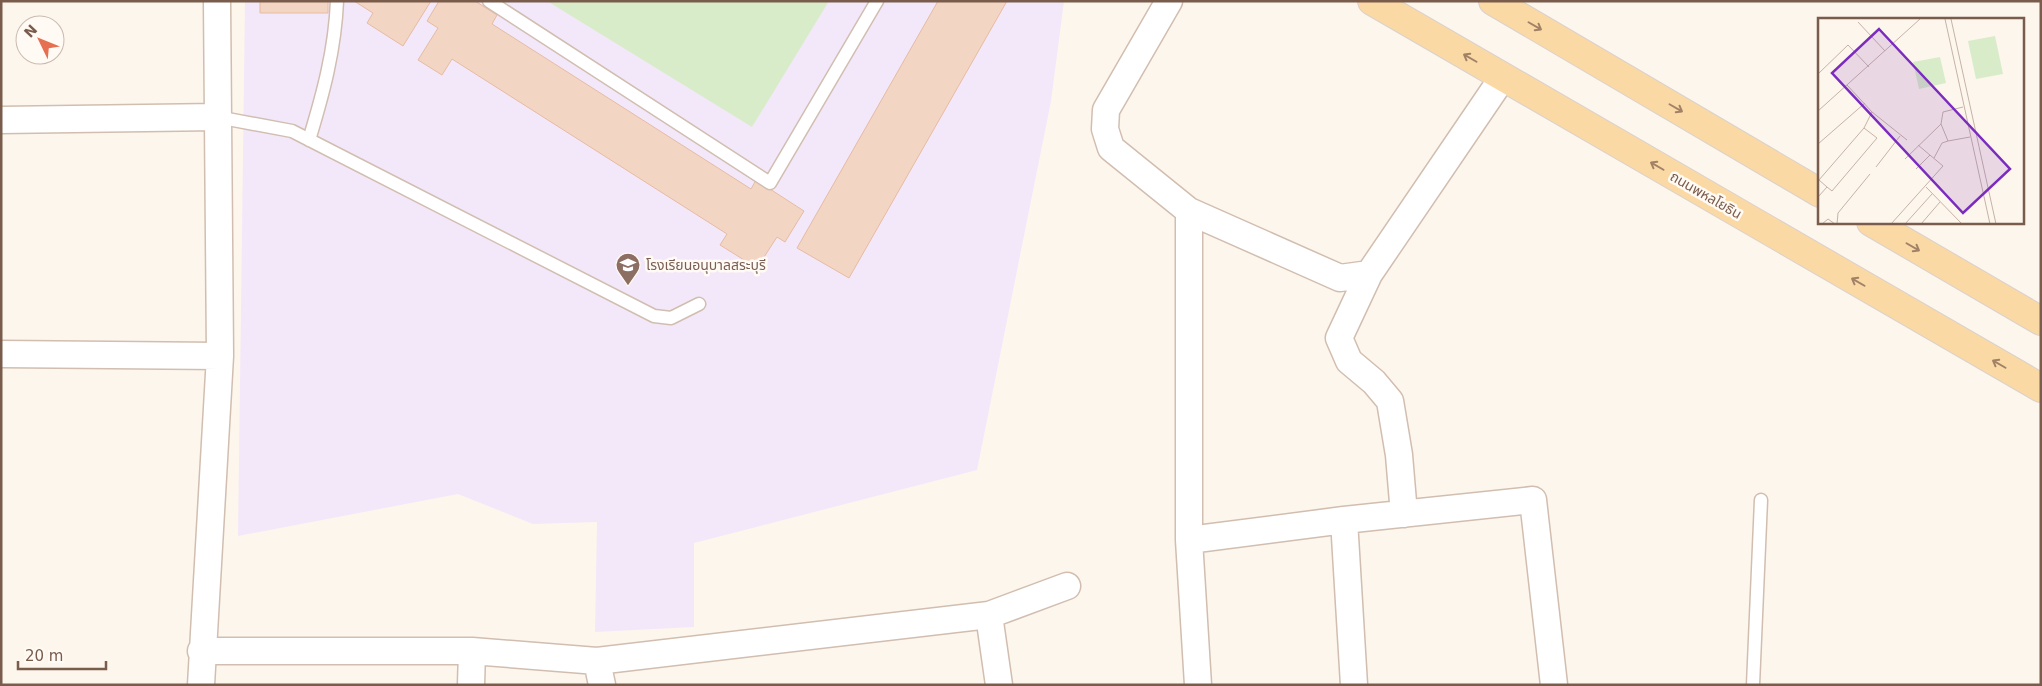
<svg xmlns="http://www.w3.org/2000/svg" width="2042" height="686" font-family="'DejaVu Sans','Noto Sans Thai',sans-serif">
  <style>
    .education { fill: #f3e8fa }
    .green { fill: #d8ecc9 }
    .building { fill: #f3d5c3; stroke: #e6bba3 }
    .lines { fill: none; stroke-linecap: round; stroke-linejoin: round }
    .service-casing { stroke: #d1beb0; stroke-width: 15 }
    .minor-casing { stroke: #d1beb0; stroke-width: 29 }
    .primary-casing { stroke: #dad1cd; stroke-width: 30 }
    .service { stroke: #fff; stroke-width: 12 }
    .minor { stroke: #fff; stroke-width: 26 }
    .primary { stroke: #fbd9a5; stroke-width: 28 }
    .oneway { stroke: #a18267 }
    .labels { text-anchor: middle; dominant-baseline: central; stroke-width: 5; stroke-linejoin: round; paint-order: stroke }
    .street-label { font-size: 14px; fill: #7a5c4d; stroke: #fffaf3 }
    .education-label { font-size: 14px; fill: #785e54; stroke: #fffaf3; text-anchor: start }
    .inset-road { fill: none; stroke: #c5b3a7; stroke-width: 1 }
    .view { fill: #7b2cbf; fill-opacity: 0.15; stroke: #7b2cbf; stroke-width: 2.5 }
    .inset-edge { fill: none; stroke: #7a5c4d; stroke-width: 2.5 }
  </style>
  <rect width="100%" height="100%" fill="#fdf6ec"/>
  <path class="education" d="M245,1h819l-13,100 -74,369 -283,73v84l-99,5 2,-110 -64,2 -75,-30 -220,42z"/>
  <path class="green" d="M547,1h282l-77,126z"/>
  <path class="building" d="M260,1h68v12h-68z
    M354,1h77l-28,45 -36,-23 6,-10z
    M439,1h36l22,14 -5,9 259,165 5,-9 48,31 -19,31 -8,-5 -20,31 -37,-23 7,-11 -275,-175 -10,16 -24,-15 20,-32 -11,-7z
    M938,1h69l-158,277 -52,-30z"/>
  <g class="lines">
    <defs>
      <path id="service" d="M489,1l281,182 107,-182
        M217,117l75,14 362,185 17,2 28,-14
        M309,140c14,-46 26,-90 28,-139
        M1753,685l8,-185"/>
      <path id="minor" d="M1169,1l-63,109 -1,19 6,19 78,63 151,67 29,-4 134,-197
        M1,120l216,-3
        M1189,211v329l9,145
        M1369,274l-30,64 10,23 25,21 16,19 9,54 5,59
        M1,354l219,2
        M1344,520l10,165
        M1189,540l155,-20 189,-20 21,185
        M989,615l10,70
        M201,651h271l125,10 392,-46 78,-29
        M597,661l5,24
        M201,685l19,-329 -3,-355
        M471,685l1,-34"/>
      <path id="primary" d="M1372,1l669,387
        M1493,1l327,192
        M1871,222l170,99"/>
    </defs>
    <use href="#service" class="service-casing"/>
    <use href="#minor" class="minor-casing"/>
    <use href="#primary" class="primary-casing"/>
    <use href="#service" class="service"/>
    <use href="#minor" class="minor"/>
    <use href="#primary" class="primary"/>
  </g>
  <defs><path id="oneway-shaft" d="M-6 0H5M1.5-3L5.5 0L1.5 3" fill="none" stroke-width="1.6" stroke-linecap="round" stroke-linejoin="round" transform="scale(1.25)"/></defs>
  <g class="oneway">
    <use href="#oneway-shaft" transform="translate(1535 26) rotate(30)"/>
    <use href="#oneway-shaft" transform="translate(1470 58) rotate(-150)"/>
    <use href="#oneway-shaft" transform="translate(1676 108) rotate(30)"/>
    <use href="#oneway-shaft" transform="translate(1657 166) rotate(-150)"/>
    <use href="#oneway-shaft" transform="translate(1913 247) rotate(30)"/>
    <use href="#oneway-shaft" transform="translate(1858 282) rotate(-150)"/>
    <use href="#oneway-shaft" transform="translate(1999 364) rotate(-150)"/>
  </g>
  <defs>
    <symbol id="school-pin" viewBox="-11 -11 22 30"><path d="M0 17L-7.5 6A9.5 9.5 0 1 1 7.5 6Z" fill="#8d6e63" stroke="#fffaf3"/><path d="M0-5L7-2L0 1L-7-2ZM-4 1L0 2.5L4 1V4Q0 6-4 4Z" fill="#fff"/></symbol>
  </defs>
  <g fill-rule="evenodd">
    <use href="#school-pin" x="614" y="251" width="28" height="38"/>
  </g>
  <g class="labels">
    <g class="street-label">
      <text transform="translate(1706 195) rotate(30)">ถนนพหลโยธิน</text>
    </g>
    <g class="education-label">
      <text x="646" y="265">โรงเรียนอนุบาลสระบุรี</text>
    </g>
  </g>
  <g transform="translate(1818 18)">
    <rect width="206" height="206" fill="#fdf6ec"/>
    <path d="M177,18l8,38 -27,5 -8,-38zM122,39l6,26 -27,6 -6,-27z" fill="#d8ecc9"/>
    <path class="inset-road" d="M127,1l45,205M133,1l45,205M40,4l27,29M0,56l30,-29 21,22M29,67l25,27 35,28M145,89l-20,5 -2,12 7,17 22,-4M0,93l102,-92M0,126l47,-41M116,140l8,-15 6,-2M87,141l36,-35M58,149l24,-31M98,151l14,-14M9,169l-8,-7 45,-52 8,-16M108,169l36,37M0,179l9,-10 5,4 45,-53 -13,-10M4,206l6,-5 7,5M19,206l1,-11 32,-39M73,206l52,-58 -25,-21M87,206l27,-30M103,206l19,-22"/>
    <path class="view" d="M61,11l131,140 -47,44 -131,-140z"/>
    <rect width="206" height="206" class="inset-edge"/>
  </g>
  <rect width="2042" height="686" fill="none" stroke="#7a5c4d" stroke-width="5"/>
  <g transform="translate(40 40) rotate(313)"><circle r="24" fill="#fffaf3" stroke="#cabbb1"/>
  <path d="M0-4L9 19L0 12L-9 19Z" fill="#e76f51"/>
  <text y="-8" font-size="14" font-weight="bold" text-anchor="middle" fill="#7a5c4d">N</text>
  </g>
  <path d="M18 661v8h88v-8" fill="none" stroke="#7a5c4d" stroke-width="2.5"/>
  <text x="25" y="661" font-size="15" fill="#7a5c4d" stroke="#fffaf3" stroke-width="4" paint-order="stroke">20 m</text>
</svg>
